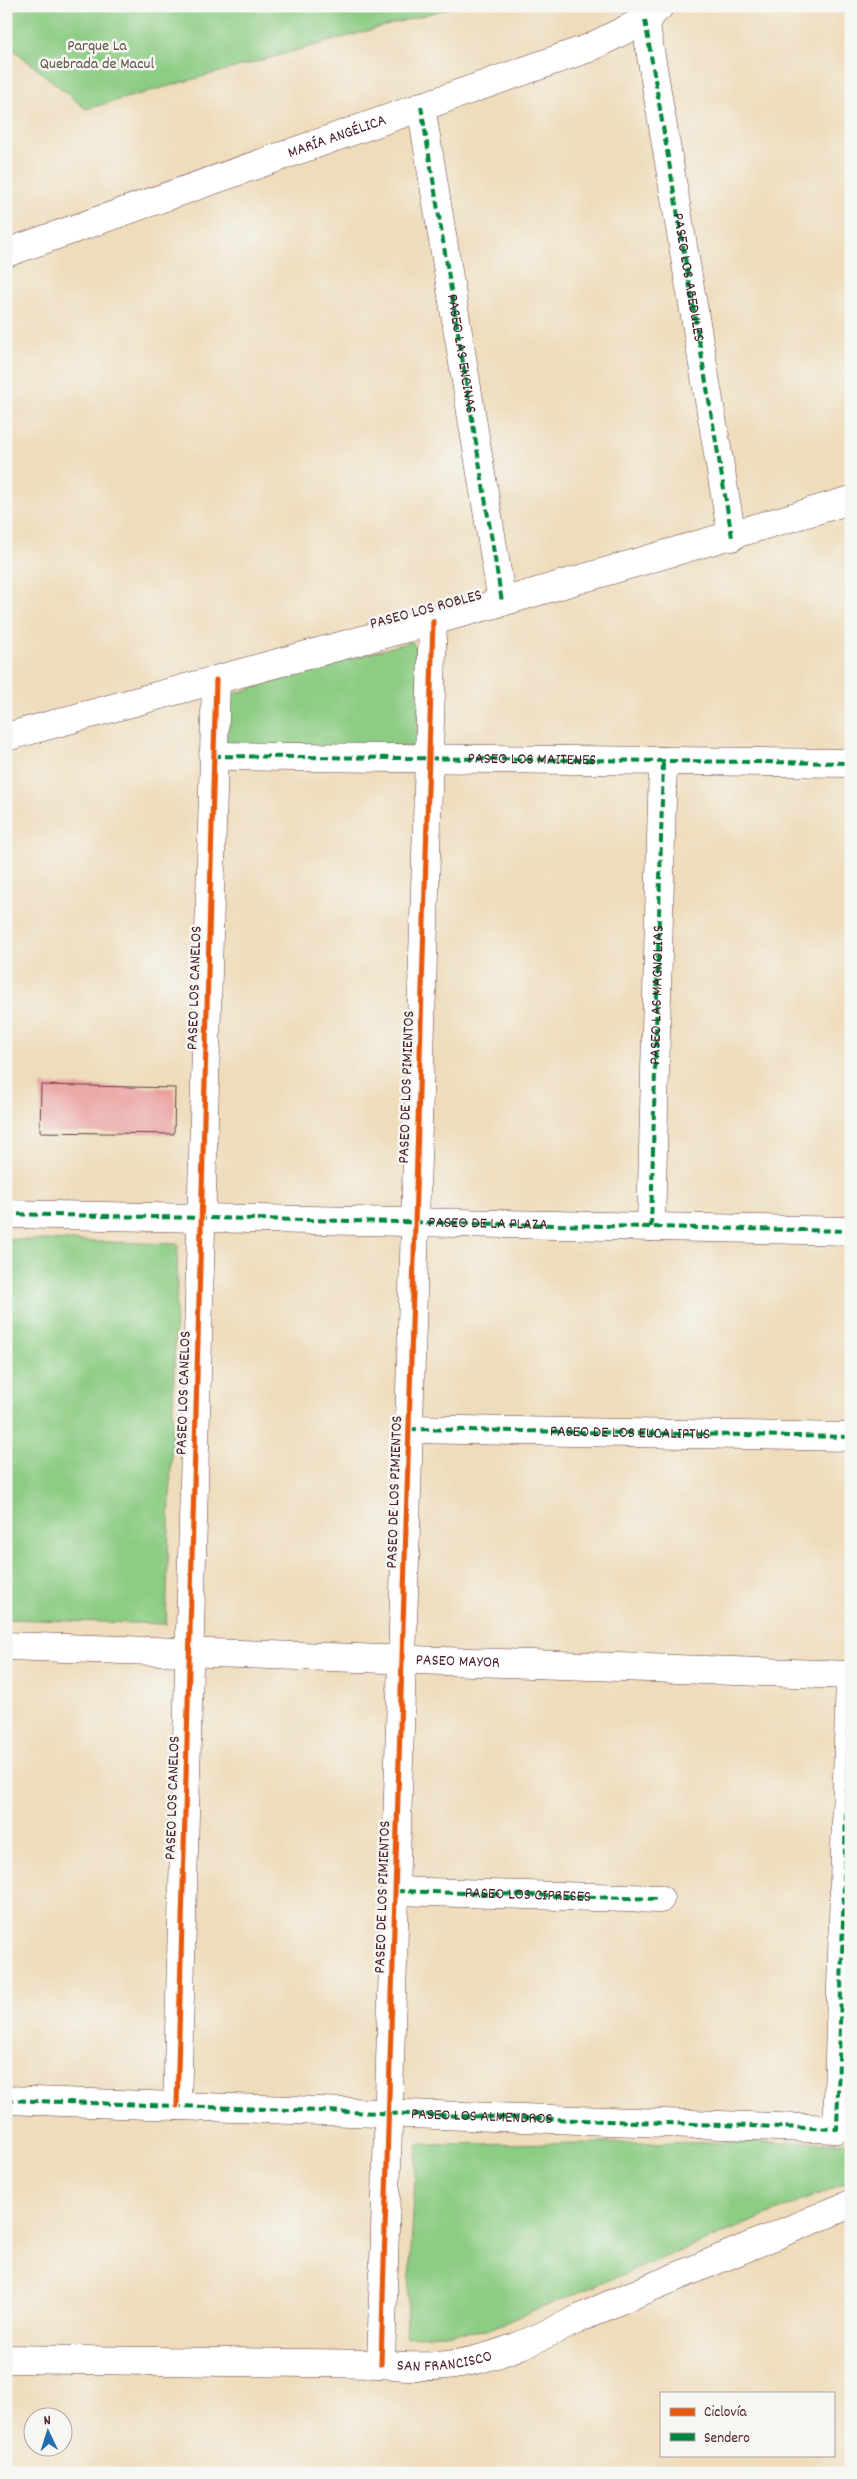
<svg xmlns="http://www.w3.org/2000/svg" width="857" height="2479" font-family="Dekko,sans-serif">
  <style>
    .green { fill: #8ccc83; stroke: #6b7657 }
    .building { fill: #eaa2a1 }
    .lines { fill: none; stroke-linecap: round; stroke-linejoin: round }
    .minor-casing { stroke: #633b40; stroke-width: 29 }
    .minor { stroke: #fff; stroke-width: 28 }
    .quiet { stroke: #00873e; stroke-width: 4; stroke-dasharray: 8 4; stroke-linecap: butt }
    .cycleway-casing { stroke: #f6f6f2; stroke-width: 8 }
    .cycleway { stroke: #e8590c; stroke-width: 5 }
    .labels { text-anchor: middle; dominant-baseline: central; stroke-width: 5; stroke-linejoin: round; paint-order: stroke }
    .park-label { font-size: 16px; fill: #5e5345; stroke: #f6f6f2 }
    .street-label { font-size: 16px; fill: #4a1f2b; stroke: #f6f6f2 }
  </style>
  <rect width="100%" height="100%" fill="#f6f6f2"/>
  <filter id="ink" filterUnits="userSpaceOnUse"><feTurbulence type="fractalNoise" baseFrequency=".02" numOctaves="2"/><feDisplacementMap in="SourceGraphic" scale="10" xChannelSelector="R" yChannelSelector="G"/><feConvolveMatrix kernelMatrix="1 2 1 2 8 2 1 2 1" color-interpolation-filters="sRGB"/></filter>
  <filter id="wash" filterUnits="userSpaceOnUse"><feTurbulence type="fractalNoise" baseFrequency=".0096" numOctaves="4" result="noise"/><feDisplacementMap in="SourceGraphic" scale="20" xChannelSelector="R" yChannelSelector="G"/><feGaussianBlur stdDeviation="1.12" result="paint"/><feColorMatrix in="noise" values="0 0 0 0 0 0 0 0 0 0 0 0 0 0 0 0 0 1.4 0 .05"/><feComposite in="paint" operator="in"/></filter>
  <g filter="url(#wash)">
    <rect width="100%" height="100%" fill="#eedcba"/>
    <path class="green" d="M6,6h451l-371,103 -78,-64 -2,1z
      M412,641l6,12v94l-194,1 2,-52z
      M6,1239l172,5 -12,380 -160,-5z
      M851,2135v46l-364,149 -81,7 11,-193 433,-2z"/>
    <g id="blocks">
      <path class="building" d="M41,1085l134,3 -1,46 -134,-2z"/>
    </g>
  </g>
  <g filter="url(#ink)">
    <use href="#blocks" fill-opacity="0" stroke="#633b40" stroke-width="1"/>
    <g class="lines">
      <defs>
        <g id="minor">
          <path id="s1" d="M645,20l87,517"/>
          <path d="M421,106l81,496"/>
          <path id="s2" d="M6,253l583,-205 56,-28 15,-14"/>
          <path d="M6,737l496,-135 349,-102"/>
          <path d="M213,756l638,7"/>
          <path d="M6,1214l845,17"/>
          <path id="s3" d="M651,1227l12,-466"/>
          <path id="s4" d="M409,1429l442,8"/>
          <path id="s5" d="M6,1646l845,29"/>
          <path id="s6" d="M396,1891l264,8"/>
          <path d="M6,2100l831,29 13,-454"/>
          <path d="M177,2106l39,-1426"/>
          <path id="s7" d="M6,2359l375,5c27,3 53,4 80,-1 57,-10 108,-42 162,-64 76,-32 152,-63 228,-95"/>
          <path d="M381,2364l52,-1743"/>
        </g>
      </defs>
      <use href="#minor" class="minor-casing"/>
      <use href="#minor" class="minor"/>
      <g class="quiet">
        <path d="M645,20l87,517"/>
        <path id="s8" d="M421,106l81,496"/>
        <path id="s9" d="M213,756l638,7"/>
        <path id="s10" d="M6,1214l845,17"/>
        <path d="M651,1227l12,-466"/>
        <path d="M409,1429l442,8"/>
        <path d="M396,1891l264,8"/>
        <path id="s11" d="M6,2100l831,29 13,-454"/>
      </g>
      <defs>
        <path id="cycleway" d="M177,2106l39,-1426
          M381,2364l52,-1743"/>
      </defs>
      <use href="#cycleway" class="cycleway-casing"/>
      <use href="#cycleway" class="cycleway"/>
    </g>
  </g>
  <g class="labels">
    <g class="park-label">
      <text x="97" y="46">Parque La<tspan x="97" dy="18">Quebrada de Macul</tspan></text>
    </g>
    <g class="street-label">
      <text stroke="none"><textPath href="#s2" startOffset="351">MARÍA ANGÉLICA</textPath></text>
      <text stroke="none"><textPath href="#s1" startOffset="261">PASEO LOS ABEDULES</textPath></text>
      <text stroke="none"><textPath href="#s8" startOffset="251">PASEO LAS ENCINAS</textPath></text>
      <text transform="translate(426 610) rotate(-15)">PASEO LOS ROBLES</text>
      <text stroke="none"><textPath href="#s9" startOffset="319">PASEO LOS MAITENES</textPath></text>
      <text transform="translate(195 988) rotate(-88)">PASEO LOS CANELOS</text>
      <text stroke="none"><textPath href="#s3" startOffset="232">PASEO LAS MAGNOLIAS</textPath></text>
      <text transform="translate(407 1087) rotate(-88)">PASEO DE LOS PIMIENTOS</text>
      <text stroke="none"><textPath href="#s10" startOffset="482">PASEO DE LA PLAZA</textPath></text>
      <text transform="translate(184 1393) rotate(-88)">PASEO LOS CANELOS</text>
      <text stroke="none"><textPath href="#s4" startOffset="221">PASEO DE LOS EUCALIPTUS</textPath></text>
      <text transform="translate(395 1492) rotate(-88)">PASEO DE LOS PIMIENTOS</text>
      <text stroke="none"><textPath href="#s5" startOffset="452">PASEO MAYOR</textPath></text>
      <text transform="translate(173 1798) rotate(-88)">PASEO LOS CANELOS</text>
      <text stroke="none"><textPath href="#s6" startOffset="132">PASEO LOS CIPRESES</textPath></text>
      <text transform="translate(383 1897) rotate(-88)">PASEO DE LOS PIMIENTOS</text>
      <text stroke="none"><textPath href="#s11" startOffset="476">PASEO LOS ALMENDROS</textPath></text>
      <text stroke="none"><textPath href="#s7" startOffset="439">SAN FRANCISCO</textPath></text>
    </g>
  </g>
  <rect width="857" height="2479" fill="none" stroke="#f6f6f2" stroke-width="25"/>
  <rect x="660" y="2392" width="175" height="65" fill="#f6f6f2" stroke="#b1a0a2"/>
  <rect x="670" y="2408" width="25" height="8" fill="#e8590c" stroke="#b1a0a2"/>
  <text x="704" y="2416" font-size="15" fill="#4a1f2b">Ciclovía</text>
  <rect x="670" y="2433" width="25" height="8" fill="#00873e" stroke="#b1a0a2"/>
  <text x="704" y="2442" font-size="15" fill="#4a1f2b">Sendero</text>
  <g transform="translate(48 2432) rotate(356)"><circle r="24" fill="#f6f6f2" stroke="#b1a0a2"/>
  <path d="M0-4L9 19L0 12L-9 19Z" fill="#1f6fb2"/>
  <text y="-8" font-size="14" font-weight="bold" text-anchor="middle" fill="#4a1f2b">N</text>
  </g>
</svg>
